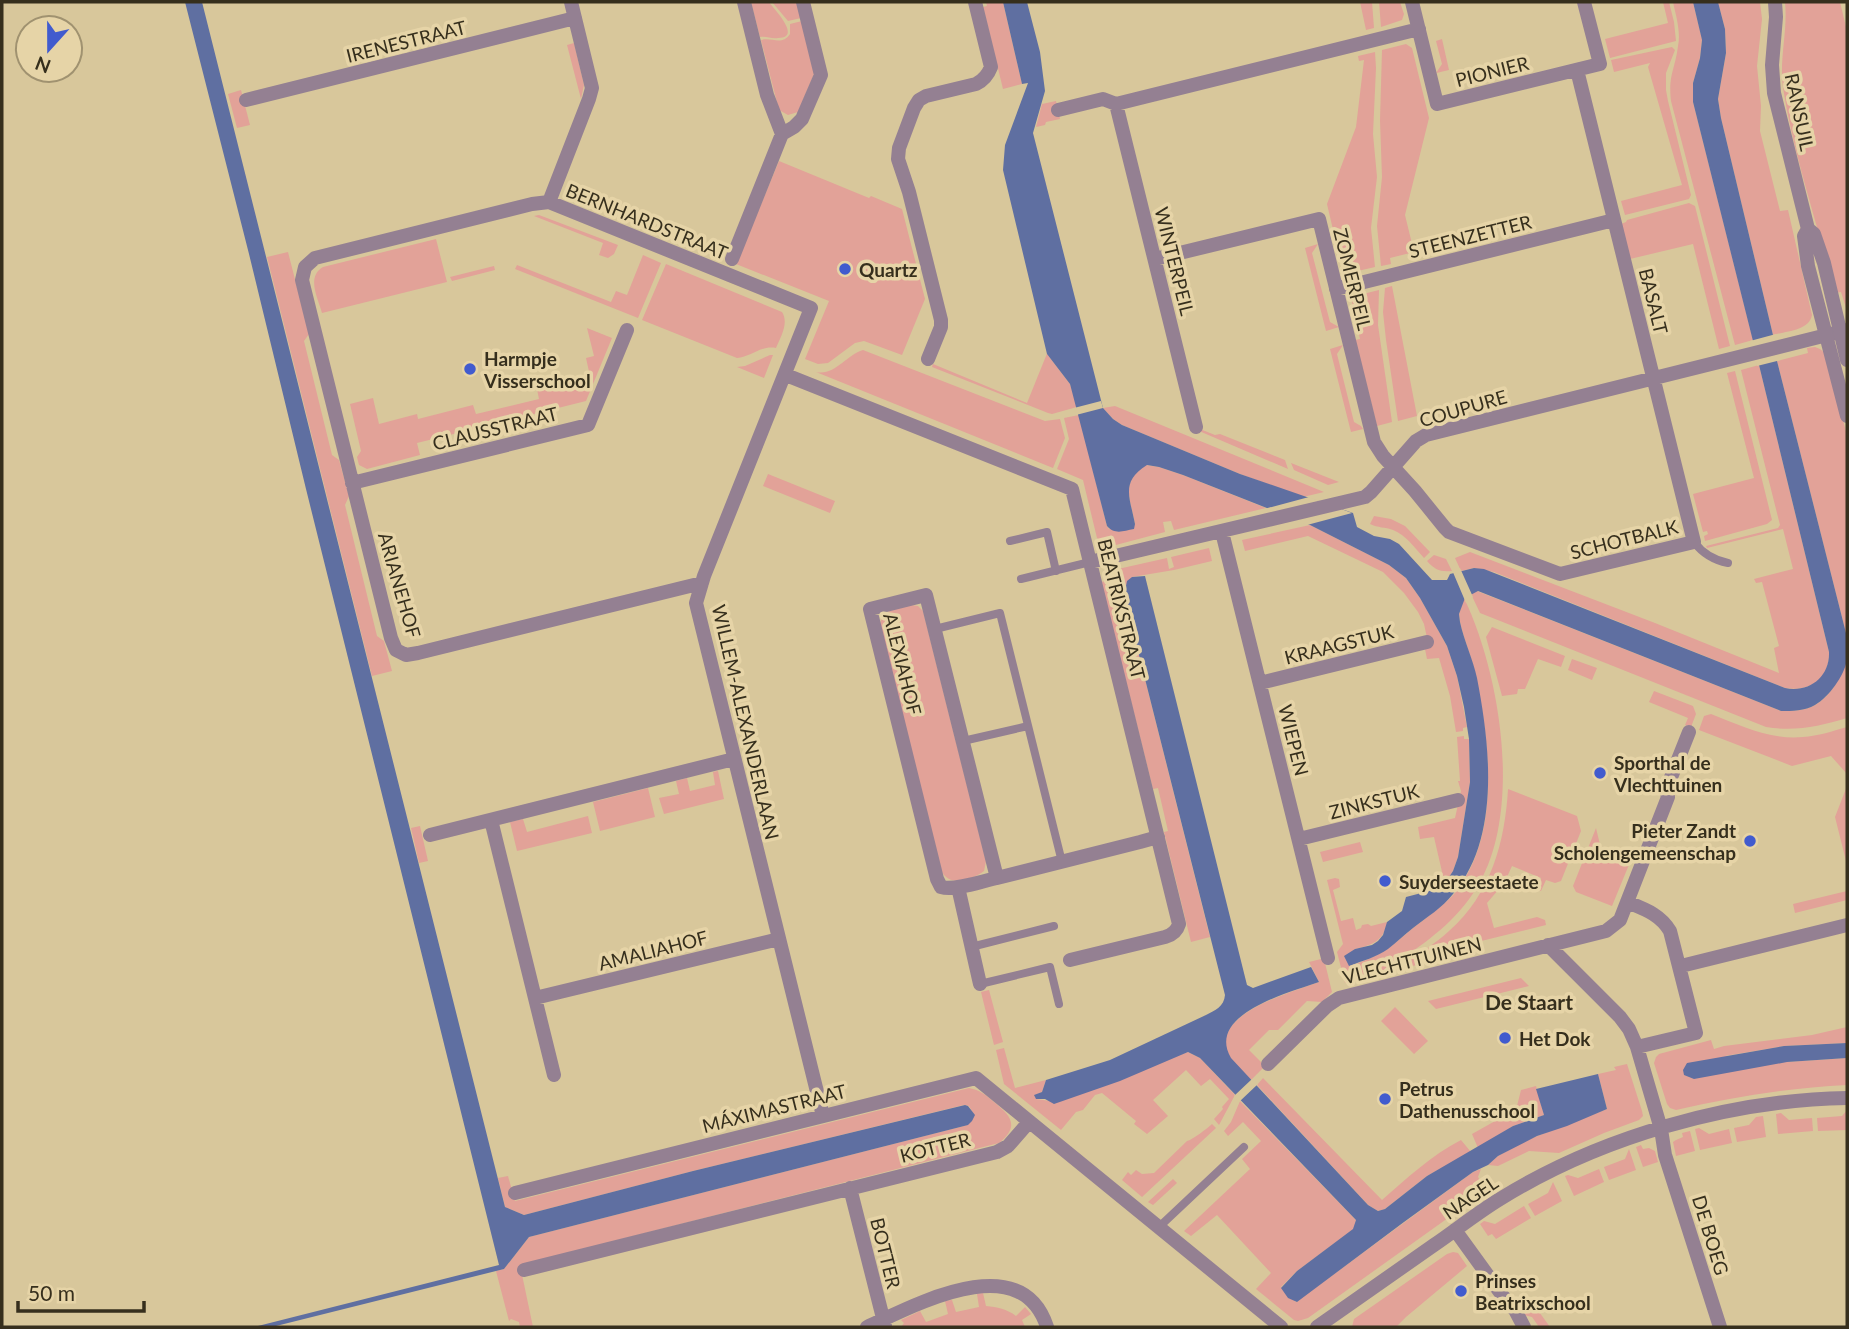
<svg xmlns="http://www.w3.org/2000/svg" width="1849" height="1329" font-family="Lato,sans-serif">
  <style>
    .green { fill: #e2a298 }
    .water { fill: #5f6fa1 }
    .pier { fill: #d8c79b }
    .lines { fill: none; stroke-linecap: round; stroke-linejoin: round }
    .service { stroke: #948092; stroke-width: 8 }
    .minor { stroke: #948092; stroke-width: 14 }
    .tertiary { stroke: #948092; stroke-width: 14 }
    .poi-dot { fill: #415bce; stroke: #e6d4a7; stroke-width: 2.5 }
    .labels { text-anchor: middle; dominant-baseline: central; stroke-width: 7; stroke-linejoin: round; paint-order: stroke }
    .street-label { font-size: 19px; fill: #362f1d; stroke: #e6d4a7 }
    .poi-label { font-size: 19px; font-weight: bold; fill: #362f1d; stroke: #e6d4a7; text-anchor: start }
    .neighbourhood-label { font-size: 21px; font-weight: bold; fill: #362f1d; stroke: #e6d4a7 }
  </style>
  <rect width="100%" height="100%" fill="#d8c79b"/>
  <path class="green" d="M751,2h18c4,6 34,36 9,36 -7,1 -11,-2 -18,-1z
    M772,2h24l5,16 -13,3z
    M986,2h17l19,82 -19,5 -20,-82 4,-1z
    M1360,2h12l2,26 -8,2z
    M1379,2h21l4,12 -2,6 -21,7z
    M1663,2h6l5,20 2,19 -66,17 -5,-19 63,-16z
    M1673,2h20l9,37 -2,19 -7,25v19l60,238 -18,5 -64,-244c-3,-26 4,-31 7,-55 3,-14 -2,-30 -5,-44z
    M1718,2h42l2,17 -5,47 4,40 -1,25 20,80 8,-1 24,105c-3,16 -26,16 -39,20l-52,-217 -3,-19 8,-46 -1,-24z
    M1785,2h55l7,29v280l-6,-19 -6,1c-17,-68 -41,-136 -52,-205 -4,-29 5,-57 2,-86z
    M802,21l12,53 -16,38 -10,3 -9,-5 -18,-70c11,-3 21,6 29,-6v-10z
    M1442,39l7,31 -13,3 6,-9 -6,-23z
    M574,43l10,42 -3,14 -14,-54z
    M1406,44l6,4 17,70 -24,97 9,37 -24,6 1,6 -10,2 -4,-40 5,-49 -2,-57 2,-70z
    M1672,47l3,3 -9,23v17l2,11 23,94 -2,4 -64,16 -4,-14 61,-16 -34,-118 2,-4 -36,9 -3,-12z
    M1375,52l1,16 -3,66 4,43 -6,51 4,39 -26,6 -5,-2 -2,-3 -15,-64 29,-77 8,-67 -5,1 -1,-5z
    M241,90l9,35 -13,3 -9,-34z
    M1056,101l4,18 -14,3 -1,3 -9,2 6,-23z
    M779,161l90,37 2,-2 31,13 23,90 -23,56 -38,-14 -9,2 -27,20 -10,1 -13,-5 24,-58 -93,-37z
    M1689,203l6,3 35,140 -11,3 -26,-105 -63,15 -9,-35 5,-2 1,-2z
    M539,215l79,30 -4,9 -6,4 -9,-3 4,-12 -69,-27z
    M436,239l11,43 -125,31c-4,-15 -16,-36 1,-46z
    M1318,244l-6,9 18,69 9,5 -13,4 -21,-83z
    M288,252l21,82 -5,7 28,114 7,5 10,36 -4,9 32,131 7,5 8,30 -20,5 -105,-419z
    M643,255l18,8 -23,55 -123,-49 2,-4 94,37 5,-11 11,4z
    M666,264l116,48c7,11 -1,24 -6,36 -15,-3 -25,9 -39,10l-95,-38z
    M494,266l1,4 -43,11 -2,-4z
    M1392,286l25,130 -19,5 -12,-81 -3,-28 2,-24z
    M1379,290l-1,35 14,97 -15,4 -22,-86 5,-1 -8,-37 3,-6z
    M587,328l25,10 -26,63 -169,42 3,12 -53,14 -8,-4 -2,-8 4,-6 -11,-47 23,-6 6,26 38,-10 1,5 55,-14 3,9 63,-15 -2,-10 53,-13 -4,-18 8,-2z
    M1343,345l-6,9 17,68 7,4 2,3 -12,3 -21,-83z
    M1815,347l5,2 5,4 22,82v202l-70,-276 31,-8 -1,-5z
    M863,350l182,71 15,-2 5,19 -12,30 -237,-96c19,4 30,-17 47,-22z
    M1048,351l-1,3 23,30 7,23 -25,7 -4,-1 -116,-46 1,-3 94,39z
    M770,355h3l-9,23 -27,-11 8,-1z
    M1759,365l70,287c1,27 -19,40 -44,36l-291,-116 -20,-4 -13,3 -6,-13 15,-6 185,71 124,50 -5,-25 5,-2 -17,-64 -6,1 -2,-4 39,-10 -10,-40 -76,19 -1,-2 72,-18 2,-3 -39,-155z
    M1735,371l37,149 -5,4 -62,17 -1,-5 4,-2 -1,-3 -4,1 -10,-38 61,-16 -27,-105z
    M1115,406l209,86 -21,5 -63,-23 -118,-49 -9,-6 -10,-11z
    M1079,415l28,111 2,3 26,-5c-5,-27 -15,-42 11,-59l13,2 24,8 83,33 -92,22 -3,-9 -8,1 2,10 -53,14 -7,-1 -8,-7 -14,-58 -26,-11 12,-30 -5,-21z
    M1200,429l15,6 5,-1 65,26 3,9 -89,-38z
    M1291,463l48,19 -11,3 -34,-15z
    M768,474l67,27 -5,12 -67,-27z
    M1374,516l17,3 14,7 25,26 -6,6c-10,-11 -18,-23 -31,-28 -8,-3 -15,-2 -23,-6z
    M1310,525l79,40 17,13 14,20 27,48 10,30 10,51 -4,1v3l-7,1 -6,-36 -11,-38 -12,1 -2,-10 4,-2 -5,-23 -6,-12 -14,-19 -21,-21 -75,-36 -63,15 -3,-11z
    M1209,548l3,13 -38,9 -42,7 -8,19 86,341 -19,5 -27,-110 4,-1 -10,-43 -5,1 -52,-207 5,-1v-6l3,-4 58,-13 2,11 5,-2 -3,-10z
    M1434,555l12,4 6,12c-12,1 -17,-1 -25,-10z
    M1477,591l304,120c11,0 24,0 34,-6 16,-9 27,-29 32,-46v59c-27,8 -52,14 -81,9l-286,-114 -9,-19z
    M1464,598c36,75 58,208 16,284 -19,34 -47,56 -79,77l-6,5 -1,6 -49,13 -8,-31 6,-8 -16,-64 8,-2 4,1 1,8 -7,3 8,31 12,-3 3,12 5,-2 1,-3 6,-1 3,2 16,-4c-3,19 -15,23 -32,27l-5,17c11,-4 23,-8 34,-15 10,-6 19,-15 29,-23 14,-11 29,-21 41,-34 47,-57 36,-149 22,-216 -3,-19 -12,-37 -16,-56l-1,-8z
    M911,605l7,1 5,5 63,250 -2,10c-12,9 -34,16 -42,1l-62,-246c1,-17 17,-17 31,-21z
    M1492,627l73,29 -4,11 -23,-8 -13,30h-7l-1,5 -15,2 -16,-59z
    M1572,659l25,9 -5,12 -24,-10z
    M1654,691l39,15 3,8 -5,13 -6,-2 3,-7 -39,-16z
    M1711,714c31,12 59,26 92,23 15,-1 30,-6 44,-10v47l-16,-18 -39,10 -93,-36 5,-14z
    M1464,736v3h5l1,43 -12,75 -5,14 -8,12 -12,3 -1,-7 11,-3 -9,-39 -14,2 -2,-12 37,-9 6,-27 -3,-10h2l-3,-44z
    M718,771l6,28 -60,15 -5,-16 20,-4 -3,-13 11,-3 3,13 25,-6 -2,-13z
    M1847,786v79l-12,-48z
    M648,788l7,29 -55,14 -7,-29z
    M1508,789l69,27 4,15 -20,50 -6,2 -9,-3 -5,11 -4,-2 4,-11 -29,-12 -5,11h-2l-6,12 -12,14 7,25 43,-11 8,3 1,5 -130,32 1,8 -14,3 2,-4c15,-11 31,-21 44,-33 42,-37 56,-89 59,-142z
    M588,816l4,17 -75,18 -7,-29 13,-3 4,13z
    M420,826l8,35 -9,2 -8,-35z
    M1596,828l7,29 32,-7 -23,56 -36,-14 -3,-6z
    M1360,842l3,10 -40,10 -3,-10z
    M1847,891v9l-52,13 -2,-9z
    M1321,959l4,4 7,29 -10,10 -15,-1 -29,29h-9l-20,20 16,16 -14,14c-7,-8 -17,-15 -22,-24 -22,-42 64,-64 90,-74l-10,-20z
    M1521,978l8,8 -93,23 -8,-8z
    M989,990l14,52 -9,3 -13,-53z
    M1395,1007l33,34 -14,13 -33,-33z
    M1847,1027v16l-63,3 -59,10 62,6 60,-4v27c-58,3 -114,12 -171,25l-6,-2 -3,-4 -13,-41 2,-6 3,-3 52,-14 3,9 10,-3 88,-11z
    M1004,1048l11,40 31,-8 -4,12 -7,3 1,4 14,2 138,-49 12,6 35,37 -16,30 -5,-6 9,-10 -1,-2 7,-8 -19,-20 -9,7 -15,-16 -33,30 15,16 -21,18 -13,-10 2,-3 -34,-28 -7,2 -12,15 -7,2 -15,18 -57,-46 -8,-34z
    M1627,1064l15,47 1,5 -4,4 -35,13 -45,20 -30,-2 -31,15 -10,-1 10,-9 29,-16 80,-31 -9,-35 18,-4 -2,-3z
    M1263,1078l119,122c25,-22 50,-45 79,-60l10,12 -44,24 -42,33 -7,2 -10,-6 -111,-120z
    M1536,1086l8,29 -31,11 -35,22 -6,-14 32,-18 13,-10 4,-16z
    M969,1088c11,2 17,7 25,14 17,14 26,24 5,41l-479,122 13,62h-13l-1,-5 -8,-3 -2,2 -13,-50 8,-2 25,-32 431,-110c8,-2 11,-4 14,-12l-5,-9 -5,-1 -271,66 -169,44 -19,-8 -7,-29 10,-2 7,25z
    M1240,1101l116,119 -2,9 -57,42 -16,16 15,15 177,-130 8,-3 -3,8 3,5 -8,17 -4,4 -161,115 -10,3 -4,-1 -38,-31 15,-16 -54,-58 -26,21 -7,-5 66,-62 -8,-10 19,-18 -18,-19 -15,14 -4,-5 7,-9z
    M1847,1110v20l-29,1 -1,-13 25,-2z
    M1781,1113l8,7 23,-2 1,13 -35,3 -2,-20z
    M1763,1116l3,21 -29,5 -3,-14 15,-3 7,-8z
    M1212,1124l4,4 -74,69 -20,-17 6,-8 3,3 5,-5 6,4 12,-1 33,-32c5,-1 21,-13 25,-17z
    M1699,1128l10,6 20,-5 3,14 -32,7 -5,-21z
    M1690,1131l5,20 -19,5 -3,-14 3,-2 7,-3 -1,-4z
    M1641,1145l2,4 6,-1 6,3 3,11 -15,5 -7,-20z
    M1629,1149l7,21 -27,10 -5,-13 21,-8z
    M1599,1169l5,13 -30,14 -9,-20 3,-1 10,3z
    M1173,1179l4,4 -24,22 -5,-3z
    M1553,1182l9,19 -27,15 -7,-12 20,-11z
    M1524,1206l7,12 -35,21 -4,-5 -4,2 -8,-12 4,-3 11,3z
    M1453,1252l5,1 9,13 -61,51 -10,10h-44l2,-8 93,-65z
    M983,1293l3,13c11,1 21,3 30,10l9,-9 6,7 -9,6 3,7h-124l3,-4 -3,-3 19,-9 6,11 22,-8 -3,-13 7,-1 4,12 23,-5 -2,-13z
    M1530,1309h7l13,18h-11l-7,-10 -8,-2 -1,-1z"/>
  <path class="water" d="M185,2h17l303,1205 19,8 169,-44 272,-66 3,1 7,9 -3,6 -4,4 -439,112 -25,32 -232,58h-18l245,-62 -193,-776 -57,-235z
    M1003,2h24l13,50 5,39 -12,42 70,275 10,11 9,6 118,49 113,39 4,14 17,9 16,3 9,5 33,36h15l3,-6 24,-6 10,1 301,119c24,5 45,-11 44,-36l-70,-287 -66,-263v-19l7,-25 2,-18 -9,-38h25l7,27 1,24 -8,46 3,19 52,217 4,26 70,276c0,7 1,15 0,23 -3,16 -18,37 -32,45 -10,6 -23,6 -34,6l-303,-120 -13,7 -6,16 1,8c4,19 13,37 17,56 13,67 24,160 -24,216 -11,14 -26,23 -40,34 -9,7 -16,14 -25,21 -11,8 -26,12 -39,17l-5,-10 11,-7 17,-4 6,-4 5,-6 4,-13 15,-11 4,-14 27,-7v-4l12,-3 8,-12 5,-14 12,-75 -1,-43 -5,-32 -7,-31 -10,-30 -27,-48 -14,-20 -17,-13 -79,-40 -127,-50 -24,-8 -12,-2c-27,17 -17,32 -12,59l-1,5c-11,2 -19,6 -27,-3l-37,-142 -23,-30 -44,-184 2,-25 23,-62 -6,1z
    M1145,576l102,409 6,3 58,-21 8,15c-28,10 -114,32 -88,76l137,147 10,6 7,-2 42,-33 86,-50 31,-11 -8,-26 62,-15 9,35 -40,17 -30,10 -39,20 -10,9 -15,7 -69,50 -107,80 -9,-4 -7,-10 16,-17 56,-42 3,-9 -156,-162 -12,-6 -68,29 -66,23 -9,-5h-9l-2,-4 8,-3 4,-12 64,-20 96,-45c9,-5 18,-8 19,-20l-101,-399 3,-15 5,-4z
    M1847,1043v15l-60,4 -93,17 -10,-4 -1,-5 4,-7 97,-17z"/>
  <path class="pier" d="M1776,334l5,26 -24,6 -7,-25z
    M1101,401l2,7 -27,7 -2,-7z
    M1309,497l43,16 -45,12 -43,-16z
    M1460,568l13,29 -7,6 -14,-33z
    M1252,1079l6,5 -19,18 -5,-6z"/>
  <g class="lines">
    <path class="service" d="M1010,541l37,-9 9,39
      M1694,542c9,12 19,18 34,21
      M1021,579l69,-17
      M935,629l65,-16 62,249
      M963,741l65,-15
      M971,947l83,-21
      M980,984l70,-17 9,37
      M1159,1227l85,-80"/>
    <path class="minor" d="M1412,2l25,102 163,-40 -16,-62
      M246,100l329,-82
      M1058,110l45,-11 13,5
      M782,134l12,-7 8,-8 19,-44 -18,-73
      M549,202l40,-103 3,-11 -21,-86
      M732,259l50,-125 -15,-39 -23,-93
      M1155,259l164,-40 55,223 9,14 32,35 30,37 4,4 111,42 134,-32 -117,-472
      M1336,289l278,-69
      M928,359l13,-32v-7l-32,-128 -11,-33 1,-11 15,-40 5,-8 7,-4 50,-12c8,-4 12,-9 15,-17l-16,-65
      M786,375l286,114 107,435c-2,7 -7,11 -14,13l-95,23
      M1196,427l-80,-323 303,-75
      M352,483l236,-58 39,-95
      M1222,532l106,426
      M1090,562l275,-65 6,-5 45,-51 10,-6 421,-105
      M702,583l-284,70 -12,2 -10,-5 -5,-12 -89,-358 3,-13 10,-9 217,-54 17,-2 262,106 -107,268 -8,27 127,513
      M1260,683l167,-41
      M491,820l63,255
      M430,835l304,-76
      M1299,839l159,-39
      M997,878l-71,-283 -56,14 67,270 4,8c14,4 41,-6 56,-9l143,-36 18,-5
      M958,887l22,97
      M1627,902c17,7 33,12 43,29l26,102 -59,14
      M1548,945l72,72 9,12 8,18 24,82 4,26 55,172
      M1681,966l166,-41
      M535,998l244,-59
      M1268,1064l59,-58 12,-8 267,-67 14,-11 48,-123 -2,-7 23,-58
      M850,1188l35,138
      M515,1193l461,-115 305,249
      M1455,1230l47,65 13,15 9,17
      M524,1270l473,-118 11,-6 21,-24
      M867,1327c48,-22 154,-80 180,0
      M1317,1327c39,-27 78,-55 117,-82 22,-15 43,-32 66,-46 100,-62 229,-99 347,-101"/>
    <path class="tertiary" d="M1775,2l1,15 -4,48 2,28 34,136 6,5 10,29 23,97
      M1808,229l-4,7 4,30 39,150"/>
  </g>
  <g class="poi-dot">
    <circle cx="845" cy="269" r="7"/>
    <circle cx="470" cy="369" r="7"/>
    <circle cx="1600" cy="773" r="7"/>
    <circle cx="1750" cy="841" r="7"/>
    <circle cx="1385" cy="881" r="7"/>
    <circle cx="1505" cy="1038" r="7"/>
    <circle cx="1385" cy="1099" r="7"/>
    <circle cx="1461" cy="1291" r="7"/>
  </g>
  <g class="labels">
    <g class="street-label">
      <text transform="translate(406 41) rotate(-14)">IRENESTRAAT</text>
      <text transform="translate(1492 71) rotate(-14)">PIONIER</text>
      <text transform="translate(1800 112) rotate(78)">RANSUIL</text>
      <text transform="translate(647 221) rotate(22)">BERNHARDSTRAAT</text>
      <text transform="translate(1470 236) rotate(-14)">STEENZETTER</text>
      <text transform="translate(1175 261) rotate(76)">WINTERPEIL</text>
      <text transform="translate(1353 279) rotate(76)">ZOMERPEIL</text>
      <text transform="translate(1654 301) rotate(76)">BASALT</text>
      <text transform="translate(1463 408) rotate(-16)">COUPURE</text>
      <text transform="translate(495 428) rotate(-14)">CLAUSSTRAAT</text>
      <text transform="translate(1624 539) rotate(-14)">SCHOTBALK</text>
      <text transform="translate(400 585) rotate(74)">ARIANEHOF</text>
      <text transform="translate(1122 609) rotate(76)">BEATRIXSTRAAT</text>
      <text transform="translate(1339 644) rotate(-14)">KRAAGSTUK</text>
      <text transform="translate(903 664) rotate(76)">ALEXIAHOF</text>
      <text transform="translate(746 722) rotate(77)">WILLEM-ALEXANDERLAAN</text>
      <text transform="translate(1294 740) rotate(76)">WIEPEN</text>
      <text transform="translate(1374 801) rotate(-14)">ZINKSTUK</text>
      <text transform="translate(653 950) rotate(-14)">AMALIAHOF</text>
      <text transform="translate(1412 960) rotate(-14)">VLECHTTUINEN</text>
      <text transform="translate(774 1108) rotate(-14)">MÁXIMASTRAAT</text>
      <text transform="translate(935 1147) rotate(-14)">KOTTER</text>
      <text transform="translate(1470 1197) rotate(-34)">NAGEL</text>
      <text transform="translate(1711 1235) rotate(73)">DE BOEG</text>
      <text transform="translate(886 1253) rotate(76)">BOTTER</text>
    </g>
    <g class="poi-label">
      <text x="859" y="269">Quartz</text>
      <text x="484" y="358">Harmpje<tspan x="484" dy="22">Visserschool</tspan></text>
      <text x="1614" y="762">Sporthal de<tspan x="1614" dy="22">Vlechttuinen</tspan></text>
      <text x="1736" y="830" text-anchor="end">Pieter Zandt<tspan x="1736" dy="22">Scholengemeenschap</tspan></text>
      <text x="1399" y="881">Suyderseestaete</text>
      <text x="1519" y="1038">Het Dok</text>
      <text x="1399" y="1088">Petrus<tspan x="1399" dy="22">Dathenusschool</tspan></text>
      <text x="1475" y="1280">Prinses<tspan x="1475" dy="22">Beatrixschool</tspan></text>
    </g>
    <g class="neighbourhood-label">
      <text x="1529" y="1001">De Staart</text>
    </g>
  </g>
  <rect width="1849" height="1329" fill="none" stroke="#362f1d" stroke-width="7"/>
  <g transform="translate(49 49) rotate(201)"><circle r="33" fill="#e6d4a7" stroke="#a09270" stroke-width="2"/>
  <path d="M0-5L12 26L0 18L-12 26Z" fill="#415bce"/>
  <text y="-10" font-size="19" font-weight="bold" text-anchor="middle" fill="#362f1d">N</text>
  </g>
  <path d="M18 1301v10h126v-10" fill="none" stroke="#362f1d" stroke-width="3.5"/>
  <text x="28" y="1301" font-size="21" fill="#362f1d" stroke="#e6d4a7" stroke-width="5" paint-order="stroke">50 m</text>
</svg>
